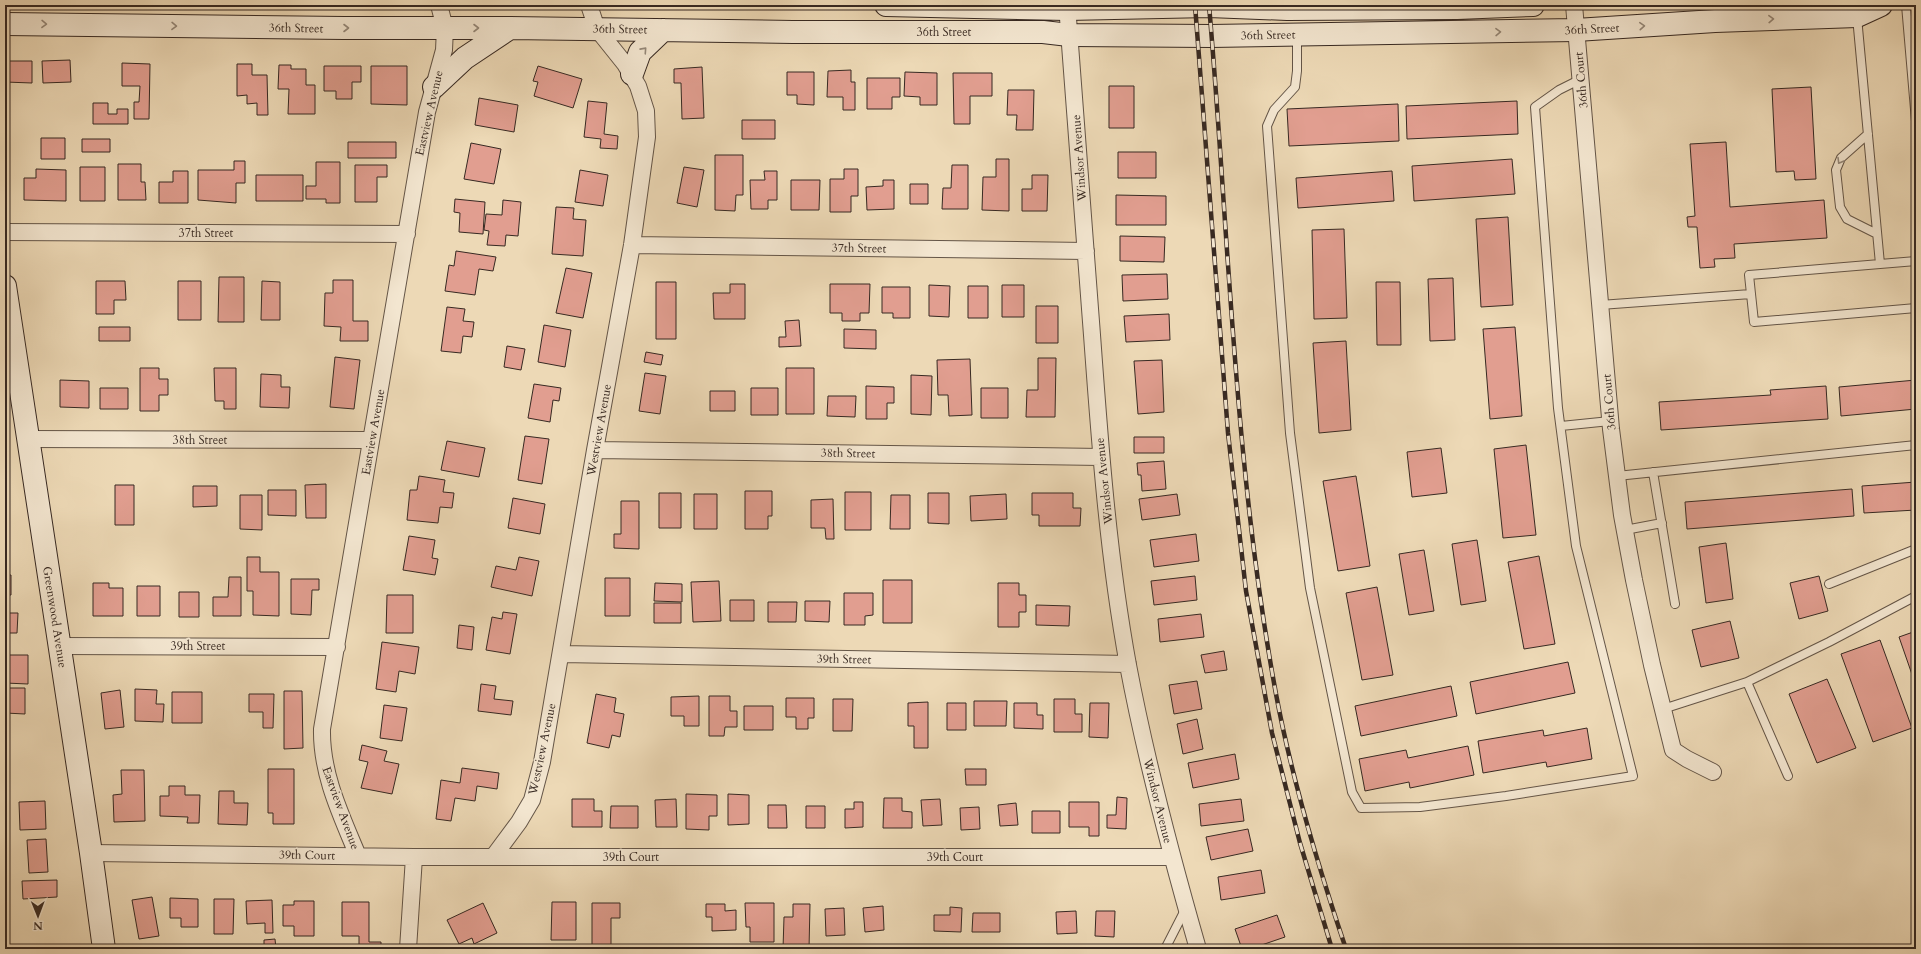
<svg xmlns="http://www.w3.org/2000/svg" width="1921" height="954" font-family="Cardo,serif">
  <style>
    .building { fill: #e19e90; stroke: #372922 }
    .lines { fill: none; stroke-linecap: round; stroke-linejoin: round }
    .lane-casing { stroke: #645547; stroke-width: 10 }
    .street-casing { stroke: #645547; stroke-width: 18 }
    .secondary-casing { stroke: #372922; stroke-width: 24 }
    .lane { stroke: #f3e6d0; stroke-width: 8 }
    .street { stroke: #f3e6d0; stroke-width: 16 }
    .secondary { stroke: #f3e6d0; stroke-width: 22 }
    .rail-casing { stroke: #372922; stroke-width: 4.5 }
    .rail { stroke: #f3e6d0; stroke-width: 3; stroke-dasharray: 9; stroke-linecap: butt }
    .oneway { stroke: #958879 }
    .labels { text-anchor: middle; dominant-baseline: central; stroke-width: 3.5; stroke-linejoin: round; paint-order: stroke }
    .street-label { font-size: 12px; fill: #372922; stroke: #f3e6d0 }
  </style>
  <rect width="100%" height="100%" fill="#edd9b6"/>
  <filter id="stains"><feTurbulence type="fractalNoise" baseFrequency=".005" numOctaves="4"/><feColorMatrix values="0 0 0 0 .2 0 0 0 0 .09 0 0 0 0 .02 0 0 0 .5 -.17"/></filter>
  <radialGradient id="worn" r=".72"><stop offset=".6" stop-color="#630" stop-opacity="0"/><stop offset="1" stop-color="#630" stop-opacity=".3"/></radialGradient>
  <path class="building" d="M70,60l1,22 -28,1 -1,-22z
    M5,61h27v22l-27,-1z
    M122,63l28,1 -1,55h-15v-17h5l1,-16h-18z
    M237,64h15v11h15l1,40h-11v-12l-10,1v-9l-10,1z
    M279,65h12v4h15v16h9v29h-27l1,-25h-11z
    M324,66h37v16h-9v17h-16v-8h-12z
    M371,66h36v39l-36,-1z
    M538,66l44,13 -9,29 -39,-12 4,-14 -5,-1z
    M702,67l2,51 -22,1 -1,-36h-7v-14z
    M851,70v12h4v28h-12v-13h-16l1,-26z
    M787,72h27v33l-17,-1v-9h-10z
    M905,72l32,1v32h-17v-8l-16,-1z
    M953,73h39v23h-22v28h-16z
    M867,78h33v19h-8v12h-25z
    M1109,86h25v42h-25z
    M1811,87l5,92 -21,1 -1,-9 -18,1 -4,-83z
    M1008,90h26l-1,40h-17l1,-15h-10z
    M479,98l39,7 -4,27 -39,-7z
    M588,101l19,2 -3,31 14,2 -1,13 -17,-1 1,-9 -17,-2z
    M1517,101l1,33 -111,5 -1,-33z
    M93,103h15v11h9v-5h11v15h-35z
    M1398,104l1,37 -110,5 -2,-37z
    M742,120h33v19h-33z
    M41,138h24v21h-24z
    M82,139h28v13h-28z
    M348,142h48v16h-48z
    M1726,142l4,65 94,-7 3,38 -93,6 1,14 -21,1 1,8 -15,1 -3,-41h-9l-1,-10 8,-1 -5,-72z
    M471,143l30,6 -7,35 -30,-5z
    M1118,152h38v26h-38z
    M715,155h28v40h-7l-1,16 -20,-1z
    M996,159h13v52l-27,-1 1,-33h13z
    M1512,159l3,35 -101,7 -2,-35z
    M234,161h11v22h-9v20l-38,-3v-30h36z
    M316,162h24v41h-14v-4h-20v-13h10z
    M118,164h23v18h4l1,18h-28z
    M355,165h32v12h-10v25h-22z
    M952,165h16v44h-26l1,-21h8z
    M80,167h25v34h-25z
    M684,167l20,3 -7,37 -20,-4z
    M36,169l30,1v31l-42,-1v-22h12z
    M844,169h14v27h-7v16h-21v-33h14z
    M580,170l28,5 -5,31 -28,-4z
    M173,171h15v32h-29v-21h14z
    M764,171h13v29h-9v9h-17l-1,-29h15z
    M1392,171l2,30 -96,7 -2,-30z
    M256,175h47v26h-47z
    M1032,175h16l-1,36h-25v-22h10z
    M791,180h29l-1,30h-28z
    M883,180h11v29l-27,1 -1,-23 17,-1z
    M910,184h18v20h-18z
    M1116,195l50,1v29h-50z
    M455,199l30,3 -2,32 -24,-2 1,-19 -6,-1z
    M503,200l18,2 -3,34 -12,-1 -1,11 -18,-1 2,-14 -5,-1 2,-16 16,1z
    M556,207l18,1 -1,11 13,1 -3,36 -31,-2z
    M1508,217l5,88 -32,2 -5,-88z
    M1344,229l3,89 -33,1 -2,-89z
    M1120,236l45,1 -1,25 -44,-1z
    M456,251l40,6 -3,14 -14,-2 -4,26 -30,-4 4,-26 5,1z
    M566,268l26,5 -9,45 -27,-5z
    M1167,274l1,25 -45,2 -1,-26z
    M219,277h25v45h-26z
    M1453,278l2,62 -25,1 -2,-62z
    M333,280h20v41h15v20h-28l1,-14 -17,-1 1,-33h8z
    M96,281h29l1,19h-12v14h-18z
    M178,281h23v39h-23z
    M262,281l18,1v38h-19z
    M656,282h20v57h-20z
    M1376,282h24l1,63h-24z
    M730,284h15v35h-31l-1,-26h17z
    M830,284h40l-1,29h-9v8h-18v-8h-12z
    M929,285l21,1 -1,31 -20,-1z
    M1002,285h22v32h-22z
    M968,286h20v32h-20z
    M882,287h28v31h-17v-5h-11z
    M1036,306h22v37h-22z
    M447,307l18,2 -2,12 11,1 -2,15 -9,-1 -2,17 -20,-2z
    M1169,314l1,26 -44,2 -2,-26z
    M799,320l2,26 -22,1v-10h7l-1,-16z
    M544,325l27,5 -6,37 -27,-5z
    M99,327h31v14h-31z
    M1515,327l7,89 -32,3 -7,-90z
    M844,329l32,1v19l-32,-1z
    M1346,341l5,89 -32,3 -6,-90z
    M507,346l18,3 -4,21 -17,-3z
    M646,352l17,3 -2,10 -17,-3z
    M335,357l25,3 -6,49 -24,-2z
    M1038,358h18l-1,59h-29l1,-27h11z
    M970,359l2,56 -23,1 -1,-21h-10l-1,-35z
    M1162,360l2,52 -26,2 -4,-53z
    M140,368h19v11h9v16h-9v16h-19z
    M214,368h22v41h-12v-8h-9z
    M786,368h28v46h-28z
    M645,373l21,3 -6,38 -21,-3z
    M261,374l20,1v12h9l-1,21 -29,-1z
    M911,375l21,1 -1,39 -20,-1z
    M60,380l29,1v27l-29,-1z
    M1916,380v29l-75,7 -2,-29z
    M534,384l27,4 -2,13 -6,-1 -3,22 -22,-4z
    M866,386l28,1v16h-7v16h-21z
    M1826,386l2,33 -167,11 -2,-28 112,-7 -1,-5z
    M100,388h28v21h-28z
    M751,388h27v27h-27z
    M981,388h27v30h-27z
    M710,391h25v20h-25z
    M828,396h28l-1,21 -28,-1z
    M525,436l24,3 -7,45 -24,-4z
    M1134,437h30v16h-30z
    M447,441l38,7 -6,29 -38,-7z
    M1526,445l10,90 -33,3 -9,-89z
    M1441,448l6,45 -35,4 -5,-45z
    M1164,461l2,28 -24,2 -1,-16h-3l-1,-12z
    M419,476l26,4 -2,12 11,1 -2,15 -12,-1 -2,16 -31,-3 3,-30h7z
    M1356,476l14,90 -32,5 -15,-90z
    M1916,482v28l-52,3 -2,-27z
    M326,484v34h-20l-1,-33z
    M115,485h19v40h-19z
    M193,486h24v20l-24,1z
    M1852,489l2,27 -167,13 -2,-27z
    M268,490h28v26l-28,-1z
    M745,491h27v25h-4v13h-23z
    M845,492h26v38h-26z
    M659,493h22v35h-22z
    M928,493h21v31l-21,-1z
    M1032,493h41v15h8l-1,18h-41v-11h-7z
    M694,494h23v35h-23z
    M1006,494l1,25 -36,2 -1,-25z
    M1177,494l3,21 -38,5 -3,-21z
    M240,495h22v35l-22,-1z
    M891,495h19v34h-20z
    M513,498l32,6 -5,30 -32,-6z
    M833,499l1,40h-8l-1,-11h-14v-28z
    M621,501h18v48l-25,-1v-14h7z
    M1196,534l3,27 -45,6 -4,-27z
    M409,536l26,4 -3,18 6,1 -3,16 -32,-5z
    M1477,540l9,61 -25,4 -9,-61z
    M1726,543l7,56 -27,4 -7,-56z
    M1424,550l10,61 -25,4 -10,-61z
    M1539,556l16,88 -31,5 -16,-87z
    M247,557h13v15h19v44l-26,-1v-24h-6z
    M519,557l20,4 -7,35 -41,-9 5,-21 20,4z
    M5,575h6v20h-6z
    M1195,576l2,24 -43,5 -3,-24z
    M1819,576l9,35 -29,8 -9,-36z
    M229,577h12v39h-28v-19h15z
    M605,578h25v38h-25z
    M291,579h28v11h-7l-1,25 -20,-1z
    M883,580h29v43h-29z
    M719,581l2,40 -28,1 -2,-40z
    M93,583h16v5h14v28h-30z
    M655,583l27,1v18l-28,-1z
    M998,583h21v12h7v17h-7v15h-21z
    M137,586h23v30h-23z
    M1377,587l16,88 -31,5 -16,-87z
    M179,592h20v25h-20z
    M844,593h29v22l-8,1v9h-21z
    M387,595h26v38h-27z
    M730,600h24v21h-24z
    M805,601h25l-1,21 -24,-1z
    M768,602h29l-1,20h-28z
    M654,603h27v20h-27z
    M1036,605l34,1 -1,20 -33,-1z
    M503,612l14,2 -7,40 -24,-4 6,-33 10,2z
    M5,613h13l-1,20h-12z
    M1201,614l3,23 -44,5 -2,-23z
    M1730,621l9,37 -38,9 -9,-37z
    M459,625l15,2 -2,23 -15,-2z
    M1916,631v55l-17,-49z
    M1880,640l32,88 -39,14 -32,-88z
    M382,642l37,5 -4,27 -16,-3 -3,21 -20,-3z
    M1224,651l3,19 -22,3 -4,-18z
    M5,655h23v29l-23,-1z
    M1568,662l7,31 -99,21 -6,-32z
    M1827,679l29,69 -39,15 -28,-69z
    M1197,681l5,28 -28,5 -5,-29z
    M481,684l15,2 -2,13 19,2 -2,14 -33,-4z
    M1451,686l6,30 -96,20 -6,-30z
    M5,688h20v26l-20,-1z
    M135,689l22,1 -1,14h8l-1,18 -28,-1z
    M120,690l4,37 -19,2 -4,-36z
    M284,691h18l1,57 -19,1z
    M172,692h30v31h-30z
    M249,694h25l-1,34h-10v-16h-14z
    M596,694l20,4 -2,14 10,2 -4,23 -8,-2 -3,13 -22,-5z
    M699,696v30h-15v-10h-13v-19z
    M709,696h21v15h7v16h-12l-1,9h-15z
    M786,698h28v20h-6v11h-12v-12h-10z
    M833,699h20l-1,32h-19z
    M1054,699h21v15h7v18h-28z
    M974,701h33l-1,25h-32z
    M928,702v46h-14v-22h-6v-23z
    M947,703h19v27h-19z
    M1014,703h23v12h6v14l-29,-1z
    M1090,703h19l-1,35 -19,-1z
    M384,705l23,3 -5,33 -22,-3z
    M744,706h29v24h-29z
    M1197,719l6,30 -20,5 -6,-30z
    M1587,728l5,31 -45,8 -1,-5 -63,11 -5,-32 65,-11 1,6z
    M362,745l25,6 -3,10 15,3 -7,30 -31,-6 7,-26 -9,-2z
    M1468,746l6,29 -64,13 -1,-6 -44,9 -6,-32 47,-9 2,8z
    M1235,754l4,25 -46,9 -5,-25z
    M462,768l37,5 -2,16 -20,-3 -2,15 -20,-3 -4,23 -15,-2 5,-39 19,3z
    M268,769h26v55h-21v-11h-5z
    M965,769h21v16h-20z
    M121,770h23l1,51 -31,1 -1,-27 9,-1z
    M169,786h16v9h15l-1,28h-12l1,-6 -28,-1v-20h9z
    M219,791h15v12h14l-1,22 -29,-1z
    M686,794l31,1v21h-8v14l-23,-1z
    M728,794l21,1v29l-21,1z
    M1117,797l10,1 -1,31 -19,-1v-13h9z
    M884,798h18v13l10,1v16h-29z
    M572,799h22v12h8v16h-30z
    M676,799l1,28h-21l-1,-27z
    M940,799l2,26 -19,1 -2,-26z
    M1241,799l3,22 -43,5 -2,-22z
    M45,801l1,28 -26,1 -1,-28z
    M854,802h9v25l-18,1v-19h9z
    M1069,802h30v34h-10v-9h-20z
    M1016,803l2,22 -18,1 -2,-21z
    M768,805h18l1,23h-19z
    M611,806h27v22h-28z
    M806,806h19v22h-19z
    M979,807l1,22 -19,1 -1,-22z
    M1032,811h28v22h-28z
    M1248,829l5,22 -42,9 -5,-23z
    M46,839l2,33 -19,1 -2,-33z
    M1261,870l4,23 -44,7 -3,-23z
    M57,880v17l-34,2 -1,-18z
    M152,897l7,39 -20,3 -7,-39z
    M170,898l28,1v28h-17v-9h-11z
    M214,899h20l-1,35h-19z
    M272,900l1,33h-8v-10l-18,1 -1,-23z
    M294,901h20v35h-20v-10h-11v-21h11z
    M342,902h27v40h12v7h-22v-13h-17z
    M552,902h24v38h-25z
    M483,903l14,30 -23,11 -2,-6 -13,6 -12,-24z
    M592,903h28v15h-9v27h-19z
    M745,903h29v39h-24v-15h-4z
    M706,904h19v7l11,-1v20l-24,1v-14h-6z
    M793,904h17l-1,45h-26l1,-32h9z
    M883,906l1,24 -19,2 -2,-24z
    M950,907l12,1 -1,24 -27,-1v-16h16z
    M844,908l1,27 -19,1 -1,-27z
    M1076,911l1,22 -20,1 -1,-22z
    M1096,911h19l-1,26 -19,-1z
    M973,913h27v19h-28z
    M1277,915l8,22 -35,12h-8l-7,-20z
    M275,939l1,10h-29v-3l17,-1v-5z"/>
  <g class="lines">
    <defs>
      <path id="lane" d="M1906,5l10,116
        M1857,17l23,247 36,-3
        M1297,35v36l-2,16 -21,23 -7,16 23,307 20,155 42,204 9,16 59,-1 86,-11 127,-20 -57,-230 -18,-138 -23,-301 24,-17 22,-11
        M1868,134l-27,24 -5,12 4,37 7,12 30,15
        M1751,294l-2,-19 131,-11
        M1600,305l151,-11 3,28 162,-14
        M1561,426l49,-5
        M1653,472l22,132
        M1617,476l299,-31
        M1625,530l37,-7
        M1829,584l87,-35
        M1747,682l41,94
        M1663,709l84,-27 82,-40 87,-46
        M1165,949l21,-41"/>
      <path id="street" d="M1067,5c9,110 17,220 25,330 8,110 16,221 36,330 18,96 43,190 70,284
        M1574,5l37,424 11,86 12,65 18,85 21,85 14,9 26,13
        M5,232l402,2
        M632,245l454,6
        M28,439l343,1
        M595,450l506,7
        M60,646l277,1
        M561,654l567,10
        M91,853l323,4h758
        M358,856c-17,-41 -37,-82 -36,-127l105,-617 17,-62 1,-22 -6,-23
        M493,857l26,-35 13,-22 10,-38 53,-312 37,-205 15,-108 -1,-26 -8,-25 -13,-22 -28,-35 -8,-24
        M408,949l6,-92"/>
      <path id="secondary" d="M886,5l181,4 142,-3 78,3 170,-1 76,-3
        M5,24l339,4h166l283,4h250l26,3 142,1 365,-6 139,-9 142,-5 24,-11
        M632,74l8,-22 23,-22
        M434,87l31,-29 45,-30
        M5,286l86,567 13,96"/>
    </defs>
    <use href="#lane" class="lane-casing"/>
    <use href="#street" class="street-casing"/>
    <use href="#secondary" class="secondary-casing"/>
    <use href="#lane" class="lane"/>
    <use href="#street" class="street"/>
    <use href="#secondary" class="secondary"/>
    <defs>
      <path id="rail" d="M1195,5l33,428 18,158 26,142 28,110 32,106
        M1209,5c20,230 25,462 67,689 16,86 42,172 70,255"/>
    </defs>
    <use href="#rail" class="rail-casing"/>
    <use href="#rail" class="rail"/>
  </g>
  <defs><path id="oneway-chevron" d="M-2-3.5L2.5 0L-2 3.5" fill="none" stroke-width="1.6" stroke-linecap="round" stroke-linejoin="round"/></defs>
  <g class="oneway">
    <use href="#oneway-chevron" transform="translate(1771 19) rotate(-2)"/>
    <use href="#oneway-chevron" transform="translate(44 24) rotate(1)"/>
    <use href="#oneway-chevron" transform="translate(174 26) rotate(1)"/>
    <use href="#oneway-chevron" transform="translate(1642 26) rotate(-4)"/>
    <use href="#oneway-chevron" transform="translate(346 28)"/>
    <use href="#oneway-chevron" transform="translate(476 28)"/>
    <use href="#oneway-chevron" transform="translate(1498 32) rotate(-1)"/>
    <use href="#oneway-chevron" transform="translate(644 50) rotate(-48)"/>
    <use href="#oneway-chevron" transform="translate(1840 161) rotate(121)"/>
  </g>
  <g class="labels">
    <g class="street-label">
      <text transform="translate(296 28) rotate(1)">36th Street</text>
      <text transform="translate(620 29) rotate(1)">36th Street</text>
      <text transform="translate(1592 29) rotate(-3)">36th Street</text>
      <text x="944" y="32">36th Street</text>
      <text transform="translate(1268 35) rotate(-1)">36th Street</text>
      <text transform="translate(1581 80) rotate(-95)">36th Court</text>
      <text transform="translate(429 113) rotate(-77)">Eastview Avenue</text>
      <text transform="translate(1079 158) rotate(-94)">Windsor Avenue</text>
      <text x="206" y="233">37th Street</text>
      <text transform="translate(859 248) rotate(1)">37th Street</text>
      <text transform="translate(1609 402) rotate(-95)">36th Court</text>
      <text transform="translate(599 430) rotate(-80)">Westview Avenue</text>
      <text transform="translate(373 432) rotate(-80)">Eastview Avenue</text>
      <text x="200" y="440">38th Street</text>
      <text transform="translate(848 453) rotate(1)">38th Street</text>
      <text transform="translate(1104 481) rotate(-96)">Windsor Avenue</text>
      <text transform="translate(55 617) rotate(81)">Greenwood Avenue</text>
      <text x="198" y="646">39th Street</text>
      <text transform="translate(844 659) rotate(1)">39th Street</text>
      <text transform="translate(542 749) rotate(-78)">Westview Avenue</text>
      <text transform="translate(1158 801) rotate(76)">Windsor Avenue</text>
      <text transform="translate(341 808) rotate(70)">Eastview Avenue</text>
      <text transform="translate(307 855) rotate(1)">39th Court</text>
      <text x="631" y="857">39th Court</text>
      <text x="955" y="857">39th Court</text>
    </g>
  </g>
  <rect width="1921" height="954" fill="none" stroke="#edd9b6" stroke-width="20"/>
  <rect x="6" y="6" width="1909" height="942" fill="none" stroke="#372922" stroke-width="2"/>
  <rect x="10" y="10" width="1901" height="934" fill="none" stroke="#372922"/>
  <g transform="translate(38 916) rotate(179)" stroke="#f3e6d0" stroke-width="3" paint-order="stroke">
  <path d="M0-3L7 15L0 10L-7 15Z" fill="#372922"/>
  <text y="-6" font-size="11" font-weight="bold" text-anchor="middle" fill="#372922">N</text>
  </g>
  <rect width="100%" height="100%" filter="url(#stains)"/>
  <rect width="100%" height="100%" fill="url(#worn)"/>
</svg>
